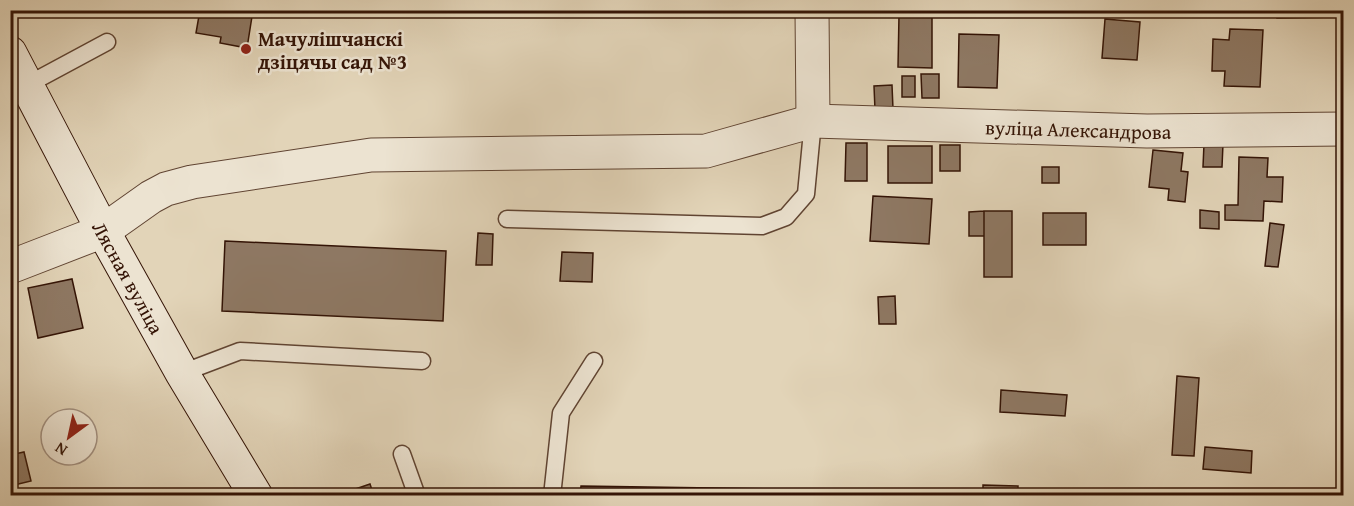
<svg xmlns="http://www.w3.org/2000/svg" width="1354" height="506" font-family="'Gentium Book Plus',serif">
  <style>
    .building { fill: #8e7863; stroke: #341406; stroke-width: 1.5 }
    .lines { fill: none; stroke-linecap: round; stroke-linejoin: round }
    .lane-casing { stroke: #604432; stroke-width: 19 }
    .street-casing { stroke: #604432; stroke-width: 35 }
    .secondary-casing { stroke: #341406; stroke-width: 35 }
    .lane { stroke: #ece3d1; stroke-width: 16 }
    .street { stroke: #ece3d1; stroke-width: 33 }
    .secondary { stroke: #ece3d1; stroke-width: 33 }
    .poi-dot { fill: #8f2418; stroke: #ece3d1; stroke-width: 2 }
    .labels { text-anchor: middle; dominant-baseline: central; stroke-width: 5; stroke-linejoin: round; paint-order: stroke }
    .poi-label { font-size: 20px; font-weight: bold; fill: #341406; stroke: #ece3d1; text-anchor: start }
    .street-label { font-size: 20px; fill: #341406; stroke: #ece3d1 }
  </style>
  <rect width="100%" height="100%" fill="#e2d4b8"/>
  <filter id="stains"><feTurbulence type="fractalNoise" baseFrequency=".00333" numOctaves="4"/><feColorMatrix values="0 0 0 0 .2 0 0 0 0 .09 0 0 0 0 .02 0 0 0 .5 -.17"/></filter>
  <radialGradient id="worn" r=".72"><stop offset=".6" stop-color="#630" stop-opacity="0"/><stop offset="1" stop-color="#630" stop-opacity=".3"/></radialGradient>
  <path class="building" d="M200,10h53l-6,38 -27,-5 1,-6 -25,-4z
    M1276,10h64v7l-63,1z
    M899,15h33v53l-34,-1z
    M1105,19l35,3 -3,38 -35,-2z
    M1230,29l33,1 -3,57 -36,-1 1,-15h-13l1,-32 16,1z
    M959,34l40,1 -2,53 -39,-1z
    M921,74h18v24h-17z
    M902,76h13v21h-13z
    M892,85l1,24 -18,1 -1,-24z
    M846,143h21v38h-22z
    M1204,144h19l-1,23h-19z
    M940,145h20v26h-20z
    M888,146h44v37h-44z
    M1153,150l30,3 -2,18 7,1 -3,30 -17,-2 1,-11 -20,-2z
    M1239,157l29,1 -1,19h16l-1,25 -18,-1 -1,20 -38,-1v-15h13z
    M1042,167h17v16h-17z
    M873,196l59,3 -3,45 -59,-3z
    M1200,210l19,2v17l-19,-1z
    M984,211v25h-15v-24z
    M984,211h28v66h-28z
    M1043,213h43v32h-43z
    M1270,223l14,2 -6,42 -13,-1z
    M478,233l15,1 -1,31h-16z
    M225,241l221,10 -3,70 -221,-10z
    M562,252l31,1 -1,29 -32,-1z
    M72,279l11,49 -45,10 -10,-50z
    M895,296l1,28h-17l-1,-27z
    M1177,376l22,2 -5,78 -22,-1z
    M1001,390l66,5 -2,21 -65,-4z
    M1205,447l47,4 -1,22 -48,-4z
    M24,452l7,29 -21,5v-31z
    M370,484l4,12h-39z
    M983,485l35,1v10h-59v-2l24,1z
    M581,486l323,5v5h-324z
    M1086,490l37,1 -1,5h-36z"/>
  <g class="lines">
    <defs>
      <path id="lane" d="M27,85l80,-43
        M507,219l255,7 24,-9 20,-23 7,-73
        M182,373l58,-22 182,10
        M402,454l15,42
        M552,496l9,-83 33,-52"/>
      <g id="street">
        <path d="M812,10l1,111"/>
        <path id="s1" d="M10,267l93,-36 48,-34 15,-8 26,-7 179,-27 335,-4 107,-30 334,10 197,-2"/>
      </g>
      <g id="secondary">
        <path id="s2" d="M10,53l93,178 79,142 74,123"/>
      </g>
    </defs>
    <use href="#lane" class="lane-casing"/>
    <use href="#street" class="street-casing"/>
    <use href="#secondary" class="secondary-casing"/>
    <use href="#lane" class="lane"/>
    <use href="#street" class="street"/>
    <use href="#secondary" class="secondary"/>
  </g>
  <circle class="poi-dot" cx="246" cy="49" r="6"/>
  <g class="labels">
    <g class="poi-label">
      <text x="258" y="38">Мачулішчанскі<tspan x="258" dy="23">дзіцячы сад №3</tspan></text>
    </g>
    <g class="street-label">
      <text stroke="none"><textPath href="#s1" startOffset="1095">вуліца Александрова</textPath></text>
      <text stroke="none"><textPath href="#s2" startOffset="254">Лясная вуліца</textPath></text>
    </g>
  </g>
  <rect width="1354" height="506" fill="none" stroke="#e2d4b8" stroke-width="36"/>
  <rect x="12" y="12" width="1330" height="482" fill="none" stroke="#341406" stroke-width="3"/>
  <rect x="18" y="18" width="1318" height="470" fill="none" stroke="#341406" stroke-width="1.5"/>
  <g transform="translate(69 437) rotate(213)"><circle r="28" fill="#ece3d1" stroke="#a29080" stroke-width="1.5"/>
  <path d="M0-4.5L10 22L0 15L-10 22Z" fill="#8f2418"/>
  <text y="-9" font-size="16" font-weight="bold" text-anchor="middle" fill="#341406">N</text>
  </g>
  <rect width="100%" height="100%" filter="url(#stains)"/>
  <rect width="100%" height="100%" fill="url(#worn)"/>
</svg>
